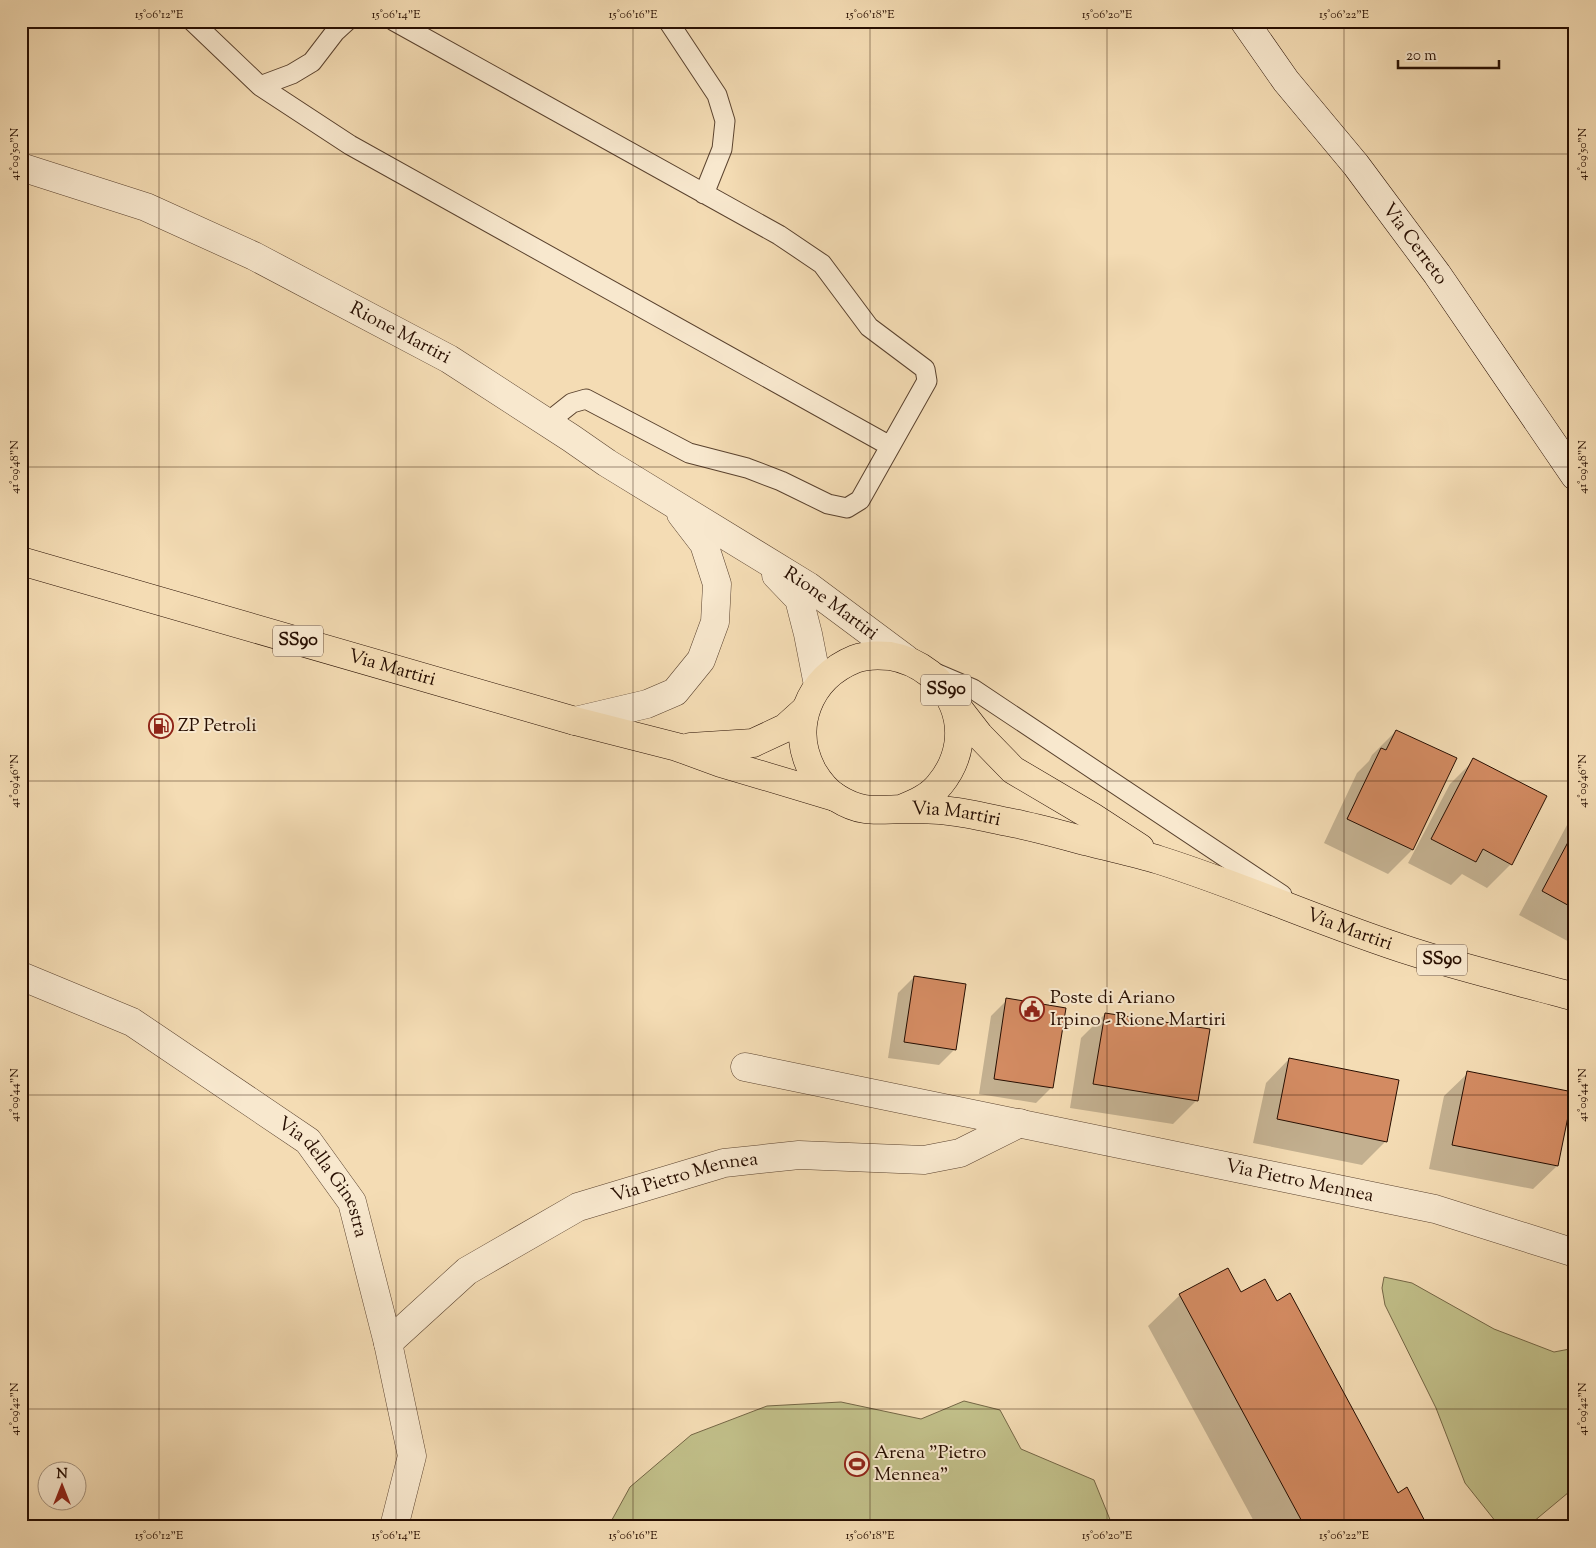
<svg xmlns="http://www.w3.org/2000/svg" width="1596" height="1548" font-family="'Sorts Mill Goudy',serif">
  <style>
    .green { fill: #c1bf89; stroke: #746645 }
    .shadow { fill: #0003 }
    .building { fill: #d38b62; stroke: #270e01 }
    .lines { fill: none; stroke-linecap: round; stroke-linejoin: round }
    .lane-casing { stroke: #5a422e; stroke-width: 21 }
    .street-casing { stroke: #5a422e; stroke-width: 29 }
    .secondary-casing { stroke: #270e01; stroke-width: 29 }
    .primary-casing { stroke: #270e01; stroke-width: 29 }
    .lane { stroke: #f8e8ce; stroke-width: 19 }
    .street { stroke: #f8e8ce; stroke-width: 28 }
    .secondary { stroke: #f8e8ce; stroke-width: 28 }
    .primary { stroke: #f4dcb4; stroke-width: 28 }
    .ticks { fill: none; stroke: #270e01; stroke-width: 1; stroke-opacity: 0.45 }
    .labels { text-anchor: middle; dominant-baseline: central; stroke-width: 4; stroke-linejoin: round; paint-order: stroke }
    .shield { fill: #f8e8ce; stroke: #664f3e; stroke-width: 1 }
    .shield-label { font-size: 18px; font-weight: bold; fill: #270e01 }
    .street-label { font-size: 19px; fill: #270e01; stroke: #f8e8ce }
    .poi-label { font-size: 19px; fill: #270e01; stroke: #f8e8ce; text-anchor: start }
    .neatline { fill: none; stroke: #270e01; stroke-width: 2 }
    .ticks-label { font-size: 12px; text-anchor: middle; fill: #270e01 }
  </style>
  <rect width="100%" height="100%" fill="#f4dcb4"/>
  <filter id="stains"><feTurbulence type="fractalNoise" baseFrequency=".004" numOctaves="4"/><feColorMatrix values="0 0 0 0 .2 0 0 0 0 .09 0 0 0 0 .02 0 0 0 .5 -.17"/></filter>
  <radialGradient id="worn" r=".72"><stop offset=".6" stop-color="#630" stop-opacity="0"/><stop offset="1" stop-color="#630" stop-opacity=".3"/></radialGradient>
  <path class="green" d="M1384,1277l28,6 82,46 60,23 21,-4v139l-48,40h-27l-35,-44 -29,-75 -51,-103 -3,-17z
    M964,1401l36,9 21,39 73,31 19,47h-505l22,-40 61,-52 76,-29 74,-4 80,17z"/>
  <path class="shadow" d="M1396,731l59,28 -43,91 -24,24 -64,-31 33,-70 12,-12 3,-6z
    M1474,760l37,104 -24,24 -25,-14 -11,11 -43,-22 42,-79z
    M1575,810v135l-56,-30z
    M914,977l41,72 -16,16 -51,-7 10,-65z
    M1007,1000l45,87 -16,16 -57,-9 12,-78z
    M1105,1014l92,86 -24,24 -103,-16 11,-70z
    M1289,1059l97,82 -24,24 -109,-22 13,-60z
    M1468,1073l89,93 -24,23 -104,-20 15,-73z
    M1240,1293l36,9 122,192 29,33h-170l-109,-201 32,-31z"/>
  <path class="building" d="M1396,730l61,28 -44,92 -66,-31 34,-71 5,2z
    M1473,758l74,38 -35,69 -29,-16 -7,13 -45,-23z
    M1575,829v80l-33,-18z
    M914,976l52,8 -10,66 -52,-8z
    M1006,998l60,10 -13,80 -59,-9z
    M1105,1013l105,16 -12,72 -105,-17z
    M1289,1058l110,22 -12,62 -110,-23z
    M1467,1071l106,21 -15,74 -106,-21z
    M1228,1268l13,24 24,-13 12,22 13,-8 108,200 9,-6 21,40h-123l-126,-233z"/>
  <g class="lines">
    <defs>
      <path id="lane" d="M192,21l68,65 32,-12 20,-12 23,-30 12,-11
        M394,21l385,214 43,29 47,63 56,42 2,12 -67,119 -13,8 -19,-4 -47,-23 -34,-13 -58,-15 -103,-54 -14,4 -24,19
        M668,21l49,74 8,26 -3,28 -18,45
        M260,86l90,59 540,301
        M933,672l40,17 309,206"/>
      <g id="street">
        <path id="s1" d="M21,167l125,40 108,49 195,103 122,79 36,25 201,123 98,73"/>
        <path d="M776,575l23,24 9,35 10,51"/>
        <path d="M575,721l72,-17 28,-12 26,-32 14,-38 2,-38 -13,-40 -23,-30"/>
        <path id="s2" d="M21,976l111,46 176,119 44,61 36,141 24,113 -18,71"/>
        <path id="s3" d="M745,1067l690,142 140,44"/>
        <path id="s4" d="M388,1343l79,-72 111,-64 146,-44 75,-8 125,5 36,-7 60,-30"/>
      </g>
      <g id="secondary">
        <path id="s5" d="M1244,21l42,60 70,84 81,109 138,202"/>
      </g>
      <g id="primary">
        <path id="s6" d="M21,561l554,160 102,26 44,16 114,34"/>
        <path d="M955,704l24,31 34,35 78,46 49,32"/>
        <path d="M690,747l63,-4 32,-15 20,-18"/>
        <path id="s7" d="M901,809c15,-6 29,-12 39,-25 41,-50 12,-117 -50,-128 -11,-1 -25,-1 -35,3 -47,19 -66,69 -42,113 6,10 14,20 24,26 24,15 38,12 64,11 15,0 32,0 48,2 19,2 39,7 59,11 27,5 54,13 81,20 23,6 47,11 70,18 86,27 168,65 254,92 53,17 108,30 162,45"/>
      </g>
    </defs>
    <use href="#lane" class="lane-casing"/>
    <use href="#street" class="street-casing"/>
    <use href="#secondary" class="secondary-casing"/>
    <use href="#primary" class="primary-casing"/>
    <use href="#lane" class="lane"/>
    <use href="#street" class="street"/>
    <use href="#secondary" class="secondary"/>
    <use href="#primary" class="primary"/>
  </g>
  <path class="ticks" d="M159,21v1506M396,21v1506M633,21v1506M870,21v1506M1107,21v1506M1344,21v1506M21,154h1554M21,467h1554M21,781h1554M21,1095h1554M21,1409h1554"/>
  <defs>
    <symbol id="fuel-ring" viewBox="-11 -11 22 22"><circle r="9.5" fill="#f8e8ce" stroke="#8f2418" stroke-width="1.5"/><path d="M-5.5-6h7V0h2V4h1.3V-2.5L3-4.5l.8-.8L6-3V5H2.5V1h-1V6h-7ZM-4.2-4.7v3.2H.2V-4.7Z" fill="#8f2418"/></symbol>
    <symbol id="civic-ring" viewBox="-11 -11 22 22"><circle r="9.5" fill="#f8e8ce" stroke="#8f2418" stroke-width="1.5"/><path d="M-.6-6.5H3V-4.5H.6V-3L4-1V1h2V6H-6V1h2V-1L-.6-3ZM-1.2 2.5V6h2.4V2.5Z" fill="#8f2418"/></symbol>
    <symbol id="stadium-ring" viewBox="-11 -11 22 22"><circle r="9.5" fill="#f8e8ce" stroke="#8f2418" stroke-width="1.5"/><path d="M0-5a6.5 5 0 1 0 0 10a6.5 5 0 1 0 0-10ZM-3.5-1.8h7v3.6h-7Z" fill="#8f2418"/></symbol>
  </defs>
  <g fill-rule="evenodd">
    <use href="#fuel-ring" x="147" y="712" width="28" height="28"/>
    <use href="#civic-ring" x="1018" y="995" width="28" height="28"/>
    <use href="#stadium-ring" x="843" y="1450" width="28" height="28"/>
  </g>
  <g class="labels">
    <g class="shield">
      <rect x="273" y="625.5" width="50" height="31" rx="4"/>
      <rect x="921" y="674.5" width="50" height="31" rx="4"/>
      <rect x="1417" y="944.5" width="50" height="31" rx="4"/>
    </g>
    <g class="shield-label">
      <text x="298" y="641">SS90</text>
      <text x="946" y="690">SS90</text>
      <text x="1442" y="960">SS90</text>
    </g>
    <g class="street-label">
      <text stroke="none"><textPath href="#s5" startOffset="281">Via Cerreto</textPath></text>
      <text stroke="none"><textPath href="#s1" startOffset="415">Rione Martiri</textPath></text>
      <text stroke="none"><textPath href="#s1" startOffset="924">Rione Martiri</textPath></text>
      <text stroke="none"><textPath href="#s6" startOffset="386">Via Martiri</textPath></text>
      <text stroke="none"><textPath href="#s7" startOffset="545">Via Martiri</textPath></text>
      <text stroke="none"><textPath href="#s7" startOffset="956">Via Martiri</textPath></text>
      <text stroke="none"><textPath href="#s4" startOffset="346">Via Pietro Mennea</textPath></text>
      <text stroke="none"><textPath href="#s2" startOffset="371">Via della Ginestra</textPath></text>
      <text stroke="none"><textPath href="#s3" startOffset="566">Via Pietro Mennea</textPath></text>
    </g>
    <g class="poi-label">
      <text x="178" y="726">ZP Petroli</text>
      <text x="1050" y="998">Poste di Ariano<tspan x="1050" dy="22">Irpino - Rione Martiri</tspan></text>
      <text x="874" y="1453">Arena "Pietro<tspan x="874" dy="22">Mennea"</tspan></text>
    </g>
  </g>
  <rect width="1596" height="1548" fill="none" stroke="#f4dcb4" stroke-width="55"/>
  <g transform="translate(62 1486)"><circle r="24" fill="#f8e8ce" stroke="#a4917c"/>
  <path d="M0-4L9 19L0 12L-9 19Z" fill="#8f2418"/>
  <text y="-8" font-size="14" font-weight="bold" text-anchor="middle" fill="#270e01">N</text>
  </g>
  <path d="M1398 60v8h101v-8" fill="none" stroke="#270e01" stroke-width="2.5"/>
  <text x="1406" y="60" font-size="15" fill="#270e01" stroke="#f8e8ce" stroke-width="4" paint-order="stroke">20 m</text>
  <rect x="28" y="28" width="1540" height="1492" class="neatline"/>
  <g class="ticks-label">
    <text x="159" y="18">15°06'12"E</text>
    <text x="396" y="18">15°06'14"E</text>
    <text x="633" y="18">15°06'16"E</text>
    <text x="870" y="18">15°06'18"E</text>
    <text x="1107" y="18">15°06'20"E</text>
    <text x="1344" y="18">15°06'22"E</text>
    <text transform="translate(14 154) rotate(-90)" y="4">41°09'50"N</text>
    <text transform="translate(1582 154) rotate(-90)" y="4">41°09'50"N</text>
    <text transform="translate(14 467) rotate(-90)" y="4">41°09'48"N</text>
    <text transform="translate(1582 467) rotate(-90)" y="4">41°09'48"N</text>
    <text transform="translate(14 781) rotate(-90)" y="4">41°09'46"N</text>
    <text transform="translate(1582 781) rotate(-90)" y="4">41°09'46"N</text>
    <text transform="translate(14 1095) rotate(-90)" y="4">41°09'44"N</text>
    <text transform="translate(1582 1095) rotate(-90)" y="4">41°09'44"N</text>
    <text transform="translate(14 1409) rotate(-90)" y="4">41°09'42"N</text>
    <text transform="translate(1582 1409) rotate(-90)" y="4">41°09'42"N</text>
    <text x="159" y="1539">15°06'12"E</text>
    <text x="396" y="1539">15°06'14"E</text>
    <text x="633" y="1539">15°06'16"E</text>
    <text x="870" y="1539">15°06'18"E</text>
    <text x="1107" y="1539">15°06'20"E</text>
    <text x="1344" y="1539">15°06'22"E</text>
  </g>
  <rect width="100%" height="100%" filter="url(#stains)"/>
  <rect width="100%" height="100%" fill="url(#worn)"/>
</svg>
